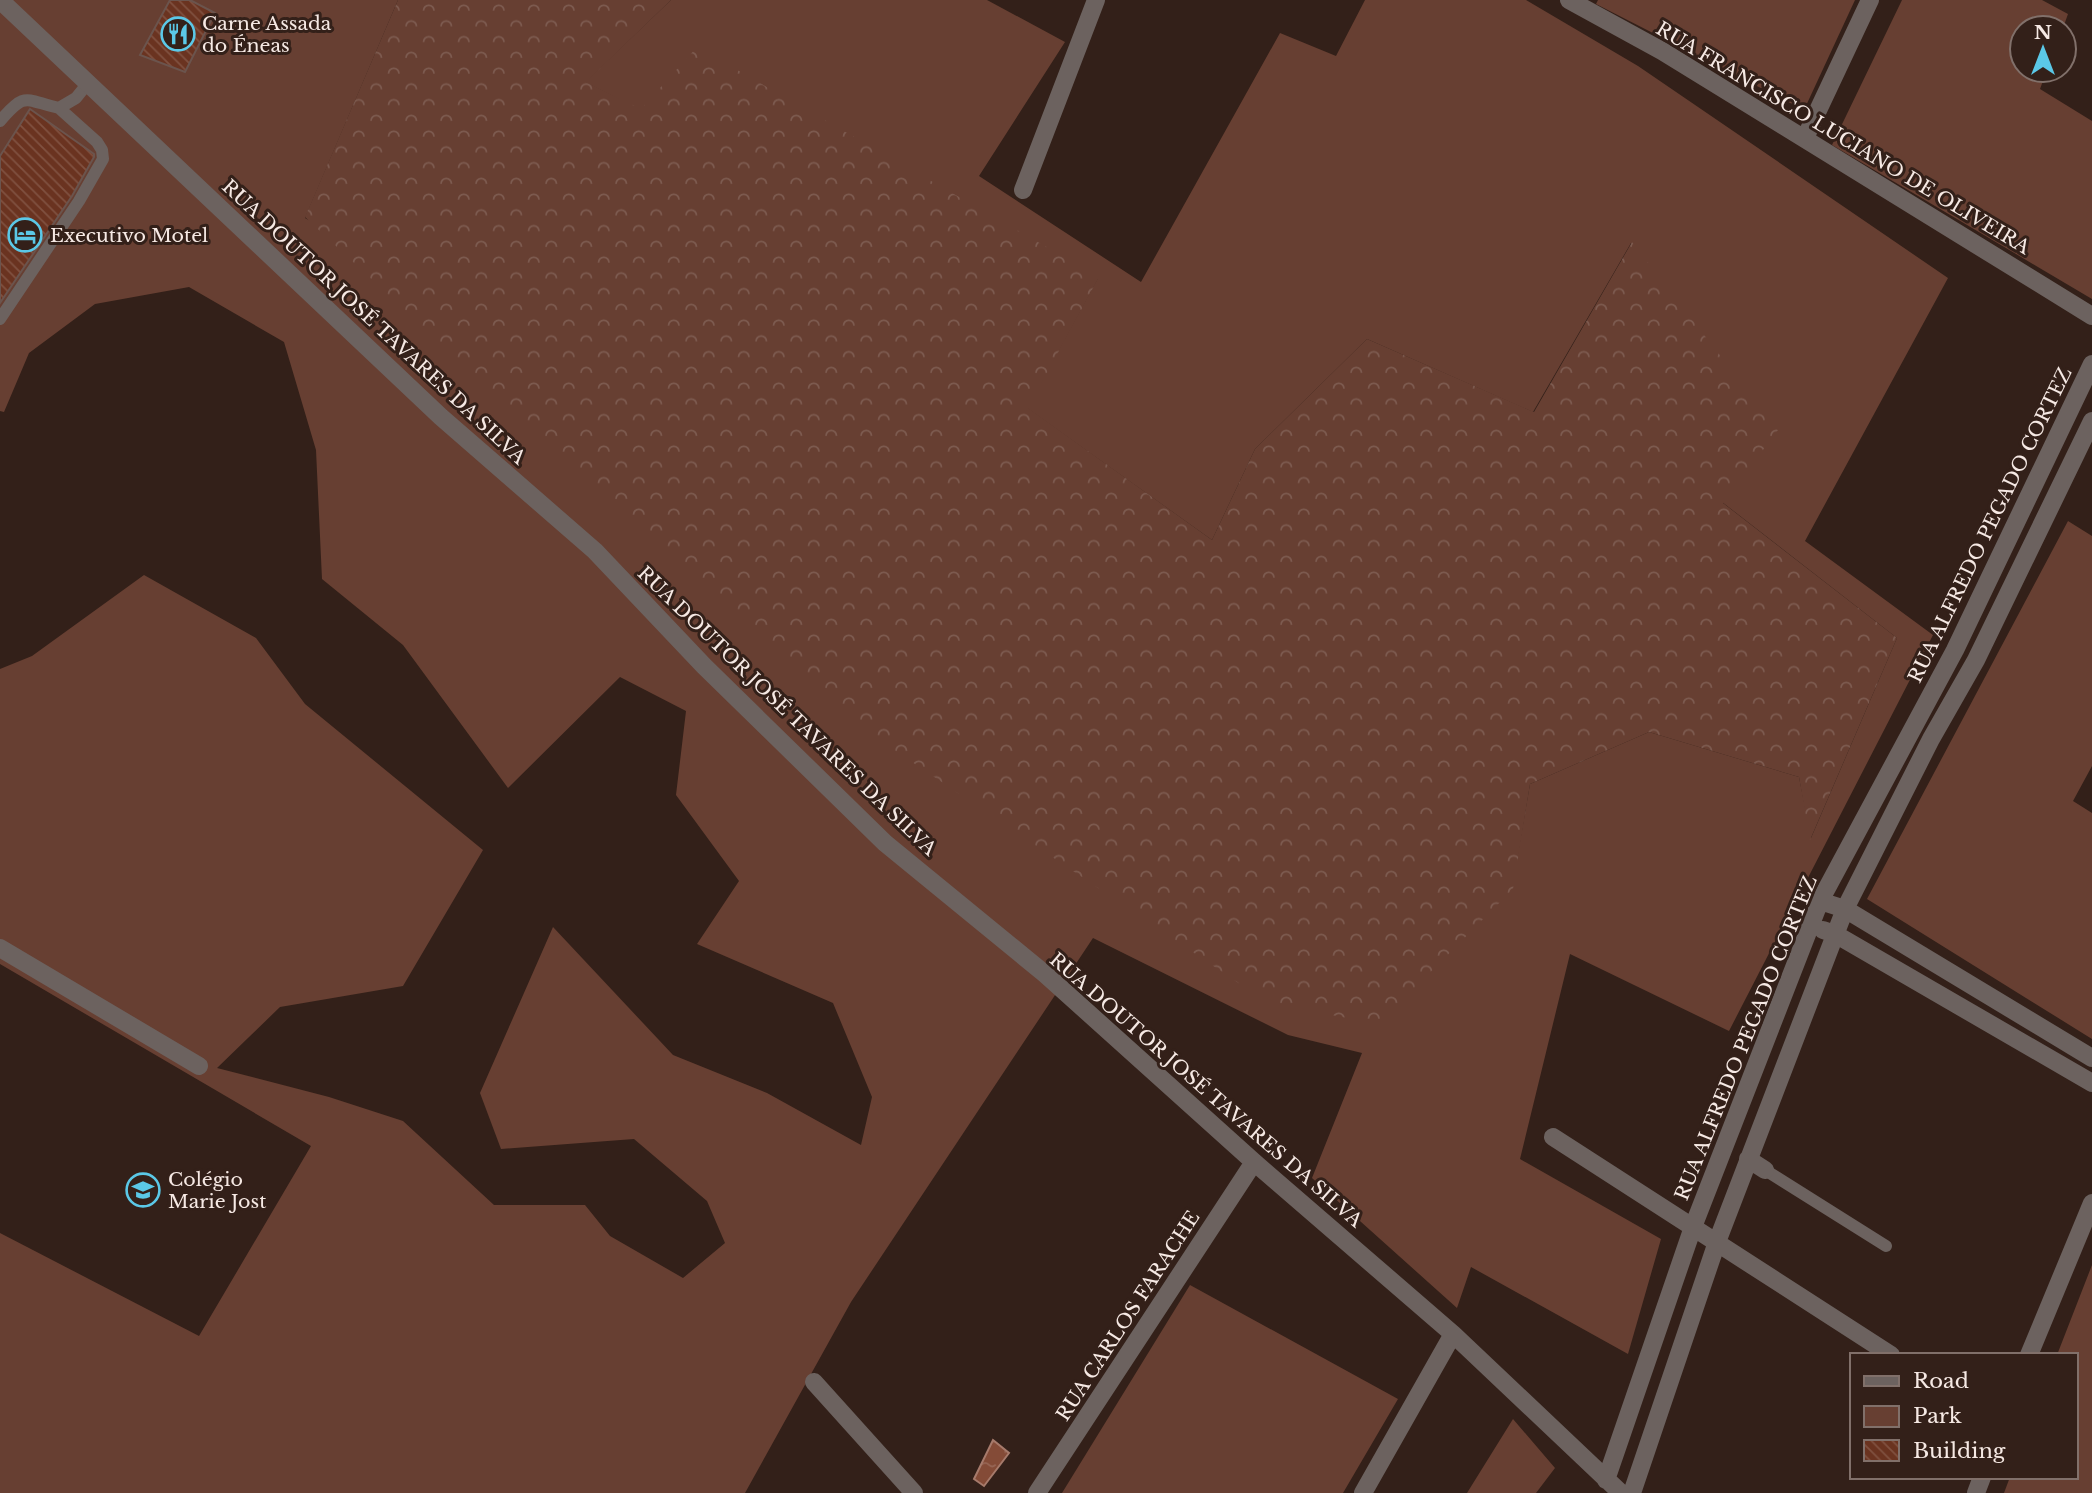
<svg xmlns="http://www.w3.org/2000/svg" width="2092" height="1493" font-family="'Libre Baskerville',serif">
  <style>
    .green { fill: #673f32 }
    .forest { fill: url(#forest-crowns) }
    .water { fill: url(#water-ripples); stroke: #a67a6b; stroke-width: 2 }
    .building { fill: url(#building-back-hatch); stroke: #6b544d; stroke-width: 2 }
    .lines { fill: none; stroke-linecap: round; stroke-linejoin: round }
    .service { stroke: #6c625f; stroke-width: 12 }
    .minor { stroke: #6c625f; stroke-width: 18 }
    .labels { text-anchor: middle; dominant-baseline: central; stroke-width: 6; stroke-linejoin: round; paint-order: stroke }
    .poi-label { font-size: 19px; fill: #f6e9e4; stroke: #332019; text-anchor: start }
    .street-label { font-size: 19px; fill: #f6e9e4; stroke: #332019 }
  </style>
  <defs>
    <pattern id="forest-crowns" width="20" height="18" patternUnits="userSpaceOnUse" patternTransform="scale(1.75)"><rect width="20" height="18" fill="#673f32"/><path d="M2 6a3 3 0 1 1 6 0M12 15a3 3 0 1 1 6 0" fill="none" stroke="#7d5b50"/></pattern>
    <pattern id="water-ripples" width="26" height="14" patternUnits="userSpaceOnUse" patternTransform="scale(1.75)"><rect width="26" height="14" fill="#844b37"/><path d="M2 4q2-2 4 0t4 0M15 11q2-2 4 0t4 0" fill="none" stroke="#966554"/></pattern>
    <pattern id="building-back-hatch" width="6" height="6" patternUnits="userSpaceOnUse" patternTransform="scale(1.75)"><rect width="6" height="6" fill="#6a3320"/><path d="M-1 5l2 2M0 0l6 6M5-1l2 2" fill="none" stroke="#805140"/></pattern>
  </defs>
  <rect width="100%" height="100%" fill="#332019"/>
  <path class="green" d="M0,0h398l-93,218 1207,671 18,-105 119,-52 150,45 12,61 86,-200 -175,-136 -91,-259 -98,169 -166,-73 -112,110 -43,91 -185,-132 71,-130 -457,-168 -56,-28 86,-82h316l78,42 -86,134 162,106 139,-249 56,23 29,-56h161l112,66 310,212 -143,263 128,94 -204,396 -159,-77 -50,205 141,80 -33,115 -157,-87 -14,41 -145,-130 50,-125 -74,-18 -195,-97 -242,364 -106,191h-745v-260l199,103 112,-190 -311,-182v-295l32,-13 112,-81 112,63 49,66 178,146 -80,136 -123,21 -63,61 112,29 74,24 91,84h91l25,31 73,42 42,-35 -18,-42 -73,-62 -133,10 -21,-56 73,-166 120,128 94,38 94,52 11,-48 -39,-94 -136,-59 42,-63 -63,-86 10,-84 -66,-34 -112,111 -105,-143 -81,-66 -6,-129 -32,-108 -95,-55 -94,17 -66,49 -25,59 -4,-1z
    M1598,0h257l-51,110 -208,-106z
    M1902,0h140l26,14 -5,14h-41v42h25l-7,19 52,32v178l-260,-154z
    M2068,521l24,15v230l-19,35 19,12v226l-225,-140z
    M2092,1265v228h-88l6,-16h66v-122h-19z
    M1190,1285l208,114 -55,94h-281z
    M1513,1419l42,49 -19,25h-69z"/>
  <path class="forest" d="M398,0h273l-85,82 55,27 56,-62 402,230 -71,131 184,132 43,-91 112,-110 167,73 98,-170 146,188 -55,73 174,135 -87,202 -11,-63 -150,-45 -119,52 -17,105 -134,135 -111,-21 -452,-306 -511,-480z"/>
  <path class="water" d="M993,1440l16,13 -25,33 -10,-7z"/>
  <path class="building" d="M170,0h20l25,13 -30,59 -45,-17z
    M30,109l64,45v3l-22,39 -72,107v-147z"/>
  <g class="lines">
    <path class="service" d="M0,121c26,-30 24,-21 59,-13l17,-10 12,-15
      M0,319l79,-118 24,-42 -1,-9 -5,-8 -38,-34
      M1765,1170l121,76"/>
    <path class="minor" d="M0,0l441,417 154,134 109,115 181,177 160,131 209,188 199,172 168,159
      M1569,0l93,51 430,265
      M1805,138l65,-138
      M1023,190l73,-190
      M1820,901l25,8 247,149
      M1823,930l12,4 257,149
      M0,948l199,118
      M1553,1137l338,218
      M1748,1159l17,11
      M2029,1355l63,-152
      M814,1382l100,111
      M1606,1480l87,-253 127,-326 135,-251 137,-286
      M1037,1493l217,-331
      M1363,1493l90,-159
      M1632,1493l85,-251 128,-333 86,-170 45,-79 116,-239
      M1976,1493l6,-16"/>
  </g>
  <defs>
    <symbol id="restaurant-ring" viewBox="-11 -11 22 22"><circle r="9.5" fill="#332019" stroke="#5bc8e7" stroke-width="1.5"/><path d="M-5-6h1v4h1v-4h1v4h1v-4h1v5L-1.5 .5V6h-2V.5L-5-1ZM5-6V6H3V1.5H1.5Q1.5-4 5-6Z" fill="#5bc8e7"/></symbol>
    <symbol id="hotel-ring" viewBox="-11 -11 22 22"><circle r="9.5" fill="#332019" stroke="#5bc8e7" stroke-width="1.5"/><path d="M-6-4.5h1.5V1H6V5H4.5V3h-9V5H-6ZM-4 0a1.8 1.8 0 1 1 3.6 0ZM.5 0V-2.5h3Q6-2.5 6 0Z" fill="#5bc8e7"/></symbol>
    <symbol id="school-ring" viewBox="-11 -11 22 22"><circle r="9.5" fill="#332019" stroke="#5bc8e7" stroke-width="1.5"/><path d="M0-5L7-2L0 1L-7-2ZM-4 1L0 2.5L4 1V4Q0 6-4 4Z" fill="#5bc8e7"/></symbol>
  </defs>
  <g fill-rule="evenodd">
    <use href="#restaurant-ring" x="159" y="15" width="38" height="38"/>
    <use href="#hotel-ring" x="6" y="216" width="38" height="38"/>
    <use href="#school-ring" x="124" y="1171" width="38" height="38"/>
  </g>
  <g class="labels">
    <g class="poi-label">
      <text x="202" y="23">Carne Assada<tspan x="202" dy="22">do Éneas</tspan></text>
      <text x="50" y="235">Executivo Motel</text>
      <text x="168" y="1179">Colégio<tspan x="168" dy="22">Marie Jost</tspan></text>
    </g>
    <g class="street-label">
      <text transform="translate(1843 138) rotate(31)">RUA FRANCISCO LUCIANO DE OLIVEIRA</text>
      <text transform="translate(374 322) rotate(43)">RUA DOUTOR JOSÉ TAVARES DA SILVA</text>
      <text transform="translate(1990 525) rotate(-64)">RUA ALFREDO PEGADO CORTEZ</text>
      <text transform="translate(787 711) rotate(44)">RUA DOUTOR JOSÉ TAVARES DA SILVA</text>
      <text transform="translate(1746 1038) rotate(-68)">RUA ALFREDO PEGADO CORTEZ</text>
      <text transform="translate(1206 1090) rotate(41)">RUA DOUTOR JOSÉ TAVARES DA SILVA</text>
      <text transform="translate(1128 1316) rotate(-57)">RUA CARLOS FARACHE</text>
    </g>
  </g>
  <rect x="1850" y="1353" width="228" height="126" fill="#332019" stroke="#81706a" stroke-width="2"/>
  <rect x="1864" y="1376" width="35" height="10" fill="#6c625f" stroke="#81706a" stroke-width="2"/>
  <text x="1913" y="1388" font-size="21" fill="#f6e9e4">Road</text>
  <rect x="1864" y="1406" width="35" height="21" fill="#673f32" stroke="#81706a" stroke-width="2"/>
  <text x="1913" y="1423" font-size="21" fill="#f6e9e4">Park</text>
  <rect x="1864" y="1440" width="35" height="21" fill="url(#building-back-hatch)" stroke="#81706a" stroke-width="2"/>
  <text x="1913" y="1458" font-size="21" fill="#f6e9e4">Building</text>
  <g transform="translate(2043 49)"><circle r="33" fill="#332019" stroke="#81706a" stroke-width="2"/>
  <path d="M0-5L12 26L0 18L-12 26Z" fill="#5bc8e7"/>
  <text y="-10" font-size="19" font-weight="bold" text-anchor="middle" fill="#f6e9e4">N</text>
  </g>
</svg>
